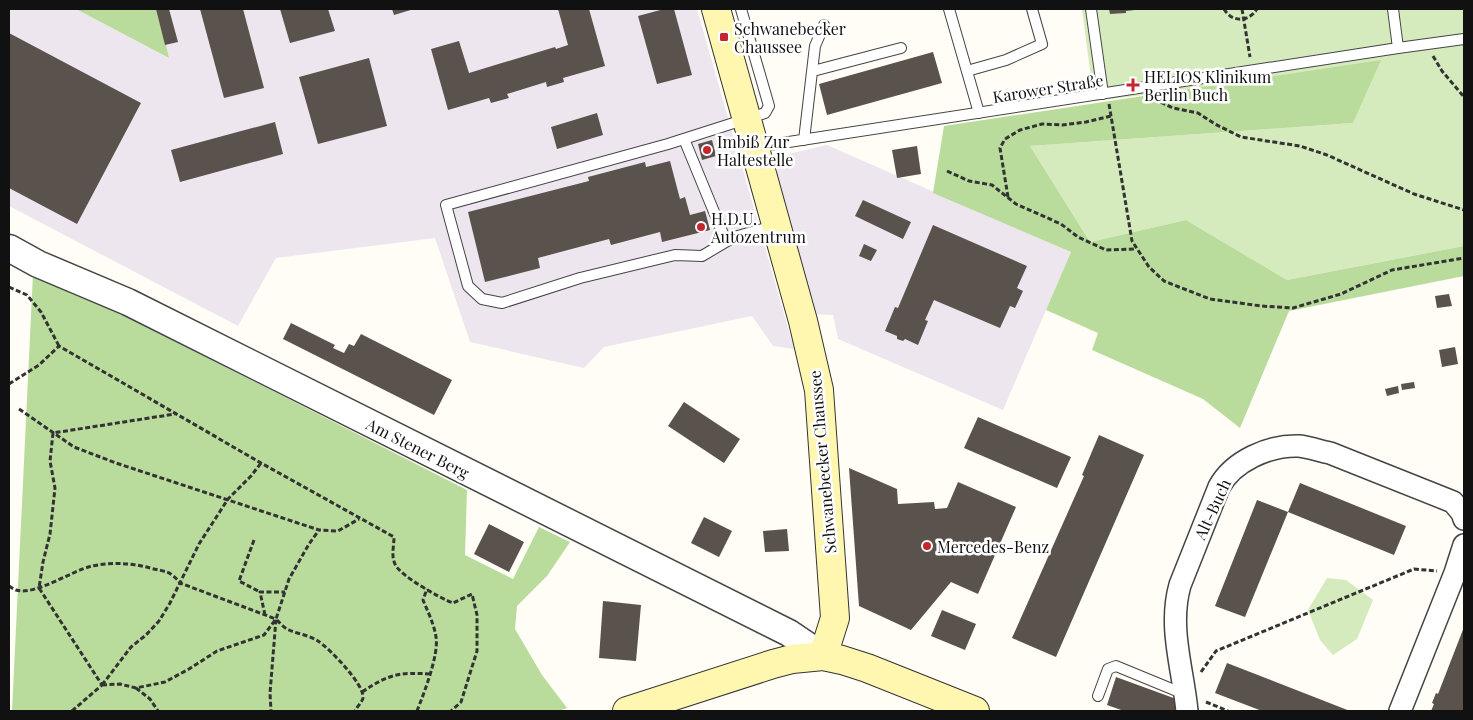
<svg xmlns="http://www.w3.org/2000/svg" width="1473" height="720" font-family="'Playfair Display',serif">
  <style>
    .industrial { fill: #eee6ef }
    .green { fill: #d5ebbd }
    .forest { fill: #b9dc9c }
    .building { fill: #5a524d }
    .lines { fill: none; stroke-linecap: round; stroke-linejoin: round }
    .service-casing { stroke: #444; stroke-width: 12 }
    .minor-casing { stroke: #444; stroke-width: 24 }
    .tertiary-casing { stroke: #444; stroke-width: 29 }
    .secondary-casing { stroke: #333; stroke-width: 30 }
    .path { stroke: #333; stroke-width: 3; stroke-dasharray: 5 2.5; stroke-linecap: butt }
    .service { stroke: #fff; stroke-width: 10 }
    .minor { stroke: #fff; stroke-width: 21 }
    .tertiary { stroke: #fff; stroke-width: 26 }
    .secondary { stroke: #fff6b0; stroke-width: 28 }
    .poi-dot { fill: #c4262e; stroke: #fff; stroke-width: 2 }
    .labels { text-anchor: middle; dominant-baseline: central; stroke-width: 5; stroke-linejoin: round; paint-order: stroke }
    .poi-label { font-size: 16px; fill: #111; stroke: #fff; text-anchor: start }
    .street-label { font-size: 16px; fill: #111; stroke: #fff }
  </style>
  <rect width="100%" height="100%" fill="#fffdf5"/>
  <path class="industrial" d="M9,9h67l93,49 -11,-49h539l97,340 -21,-3 -21,-30 -148,31 -20,21 -114,-26 -35,-104 -159,20 -38,68 -229,-120z
    M827,145l244,107 -68,158 -165,-71 -5,-24 -19,-1 -38,-142 12,-18z"/>
  <path class="green" d="M1082,9h382v237l-177,34 -101,-60 -96,22 -60,-96 323,-23 24,-57 -283,35z
    M1327,578l19,2 27,20 -16,39 -24,16 -13,-15 -12,-30z"/>
  <path class="forest" d="M76,9h82l11,49z
    M1381,60l-28,63 -323,23 60,96 96,-22 101,60 177,-34v30l-175,35 -49,117 -37,-29 -111,-49 6,-17 -52,-23 25,-58 -138,-59 11,-67z
    M33,274l39,20 46,18 349,178 -2,65 48,24 26,-52 31,15 -23,34 -30,30 -2,23 27,46 25,33 -9,3h-546z"/>
  <path class="building" d="M156,9h13l9,33 -13,3z
    M200,9h43l21,79 -40,10z
    M280,9h48l7,22 -45,12z
    M392,9h22l-20,6z
    M558,9h31l16,57 -42,12 1,4 -17,5 -1,-5 -39,12 2,4 -18,5 -2,-5 -41,12 -17,-61 28,-8 10,32 86,-26 1,2 12,-4z
    M664,9h10l18,66 -35,9 -19,-68z
    M1109,9h25l1,1 -9,1v2l-16,1z
    M9,33l132,70 -64,121 -68,-36z
    M933,52l9,31 -115,32 -8,-31z
    M369,58l18,68 -69,18 -19,-67z
    M597,113l6,22 -46,14 -6,-22z
    M275,122l8,32 -103,28 -9,-32z
    M712,140l4,16 -14,4 -4,-16z
    M917,146l4,28 -24,4 -5,-28z
    M670,161l10,38 5,-2 5,18 15,-4 5,19 -48,12 -2,-10 -49,13 -2,-6 -71,19 2,10 -55,14 -17,-70 121,-31 -1,-4 57,-15 1,5z
    M863,200l48,22 -8,17 -48,-23z
    M933,225l94,41 -10,22 6,3 -8,17 -5,-2 -10,22 -66,-28 -9,20 3,1 -10,24 -13,-6 -2,2 -6,-2v-3l-12,-5 10,-24 3,1z
    M864,244l13,6 -6,11 -12,-5z
    M1449,294l3,12 -15,2 -2,-12z
    M291,323l44,22 -2,3 11,5 5,-9 5,2 7,-12 91,46 -18,35 -151,-76z
    M1455,347l3,17 -16,3 -3,-17z
    M1414,382l1,6 -13,2 -1,-6z
    M1398,386l1,7 -12,3 -2,-7z
    M684,402l56,37 -16,24 -56,-37z
    M978,417l93,40 -14,31 -93,-40z
    M1099,435l45,20 -88,202 -44,-19 72,-162 -2,-1z
    M849,468l48,21 1,15 36,-2 1,7 12,-1 11,-26 58,25 -38,87 -27,-12 -40,48 -52,-24z
    M1300,483l106,43 -12,29 -106,-43 -43,105 -30,-11 42,-106 31,12z
    M704,517l28,14 -13,26 -28,-14z
    M489,524l35,18 -15,30 -35,-18z
    M787,529l2,22 -24,1 -2,-21z
    M603,601l38,4 -5,56 -37,-3z
    M942,610l34,14 -11,26 -34,-14z
    M1464,627v84h-33l3,-7 -2,-1 4,-10 2,1z
    M1227,663l123,48h-88l-47,-18z
    M1116,677l63,23 -4,11h-51l-17,-6z"/>
  <g class="lines">
    <defs>
      <path id="service" d="M741,9l28,97 -4,7 -97,31 -222,61 22,81 14,13 20,4 78,-25 95,-23 27,1 32,-19 40,-11
        M949,9l30,104
        M1091,9l12,85
        M1393,9l5,39
        M813,71l88,-23
        M967,71l39,-11 36,-16 -10,-35
        M684,139l42,102
        M804,140l11,-94 9,-21
        M756,147l642,-99 66,-9
        M1098,696l10,-27 8,-3 68,28"/>
      <path id="minor" d="M1187,711c-4,-42 -19,-84 -7,-126l39,-98c14,-26 50,-42 80,-41 10,1 21,5 31,7l123,49 9,11 2,6
        M1400,711l55,-138 9,-28"/>
      <path id="tertiary" d="M9,248l29,16 90,38 661,331 34,23"/>
      <path id="secondary" d="M716,9l87,312 16,69 16,228 -12,38
        M627,711l146,-47 19,-5 31,-3 19,4 25,8 108,43"/>
    </defs>
    <use href="#service" class="service-casing"/>
    <use href="#minor" class="minor-casing"/>
    <use href="#tertiary" class="tertiary-casing"/>
    <use href="#secondary" class="secondary-casing"/>
    <path class="path" d="M1224,9c8,14 25,13 33,0
      M1242,9l8,48
      M1433,56l9,15 22,26
      M1154,99l19,9 25,5 17,11 26,13 59,9 27,9 87,39 50,16
      M1109,104l23,137 17,26 15,14 15,6 31,12 51,7 32,2 48,-14 51,-24 72,-12
      M947,171l22,10 23,4 24,19 45,20 17,13 28,13 30,-1
      M1008,197l-8,-49 5,-9 15,-9 22,-6 20,1 24,-3 25,-6
      M9,287l18,8 14,17 18,34
      M9,384l30,-19 20,-19 202,117 133,74c0,9 -3,19 1,27 5,12 45,34 58,39l19,-9 5,21v36l-16,51 -10,9
      M19,409l55,38 42,16 203,67 19,1 21,-12
      M254,540l-15,41 21,11
      M9,586c2,1 4,3 7,4 19,6 55,-19 76,-24 19,-4 40,-3 58,2 15,4 20,2 30,15l96,36 -6,74 1,18
      M265,615l-5,-23h25
      M277,620c3,3 7,8 12,10 9,4 20,5 29,11 11,7 47,44 45,57 -1,4 -6,9 -8,13
      M1201,672l15,-21 198,-82 23,2
      M102,685l18,-1 16,4 29,-6 24,-13 28,-18 47,-16 12,-16 13,-40 20,-35 10,-14
      M102,685l29,-38 15,-12 13,-14 11,-18 29,-59 29,-45 23,-23 10,-13
      M136,688l14,11 8,12
      M362,692c27,-18 37,-20 69,-18
      M1206,702l22,9
      M72,711l30,-26 -63,-97 4,-26 7,-28 5,-46 -5,-27 3,-28 122,-19
      M417,711c7,-18 22,-56 19,-74 -2,-13 -8,-25 -13,-37l4,-11"/>
    <use href="#service" class="service"/>
    <use href="#minor" class="minor"/>
    <use href="#tertiary" class="tertiary"/>
    <use href="#secondary" class="secondary"/>
  </g>
  <g class="poi-dot">
    <rect x="719" y="32" width="10" height="10" rx="2.5"/>
    <path d="M1130.5 77.5h5v5h5v5h-5v5h-5v-5h-5v-5h5z"/>
    <circle cx="707" cy="150" r="5"/>
    <circle cx="701" cy="227" r="5"/>
    <circle cx="927" cy="546" r="5"/>
  </g>
  <g class="labels">
    <g class="poi-label">
      <text x="734" y="28">Schwanebecker<tspan x="734" dy="18">Chaussee</tspan></text>
      <text x="1144" y="76">HELIOS Klinikum<tspan x="1144" dy="18">Berlin Buch</tspan></text>
      <text x="717" y="141">Imbiß Zur<tspan x="717" dy="18">Haltestelle</tspan></text>
      <text x="711" y="218">H.D.U.<tspan x="711" dy="18">Autozentrum</tspan></text>
      <text x="937" y="546">Mercedes-Benz</text>
    </g>
    <g class="street-label">
      <text transform="translate(1048 88) rotate(-9)">Karower Straße</text>
      <text transform="translate(418 448) rotate(27)">Am Stener Berg</text>
      <text transform="translate(822 462) rotate(-95)">Schwanebecker Chaussee</text>
      <text transform="translate(1212 509) rotate(-65)">Alt-Buch</text>
    </g>
  </g>
  <rect width="1473" height="720" fill="none" stroke="#111111" stroke-width="20"/>
</svg>
